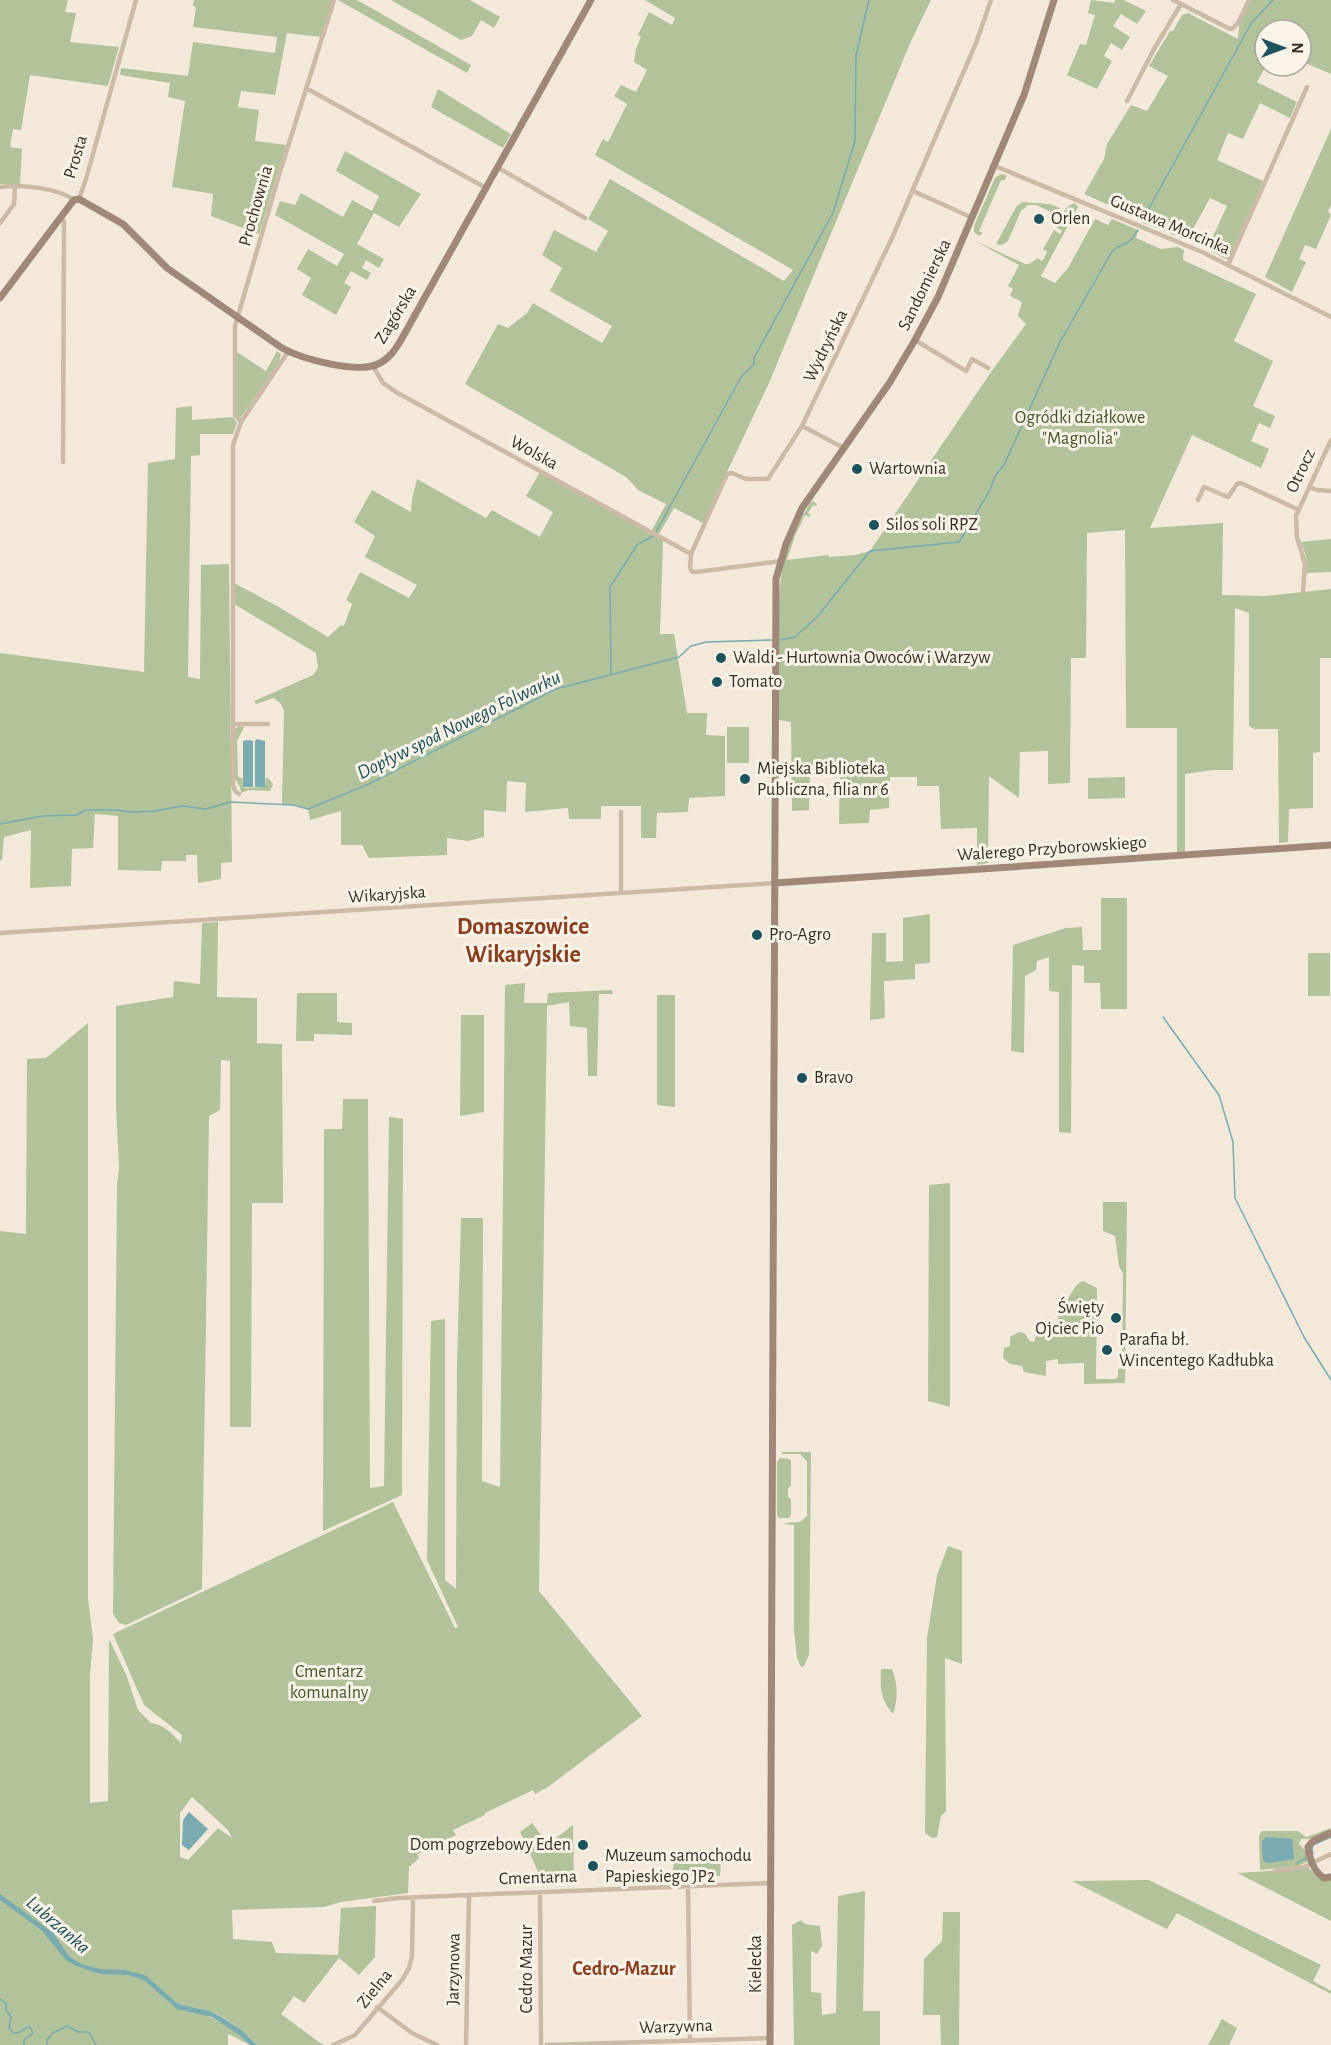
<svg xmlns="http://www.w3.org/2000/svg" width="1331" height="2045" font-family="'Alegreya Sans',sans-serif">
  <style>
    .green { fill: #b2c29a; fill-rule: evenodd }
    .water { fill: #79abb1 }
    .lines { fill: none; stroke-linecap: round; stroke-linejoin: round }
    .stream { stroke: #79abb1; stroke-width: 1.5 }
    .street { stroke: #cbbaa6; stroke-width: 4.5 }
    .secondary { stroke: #9f8878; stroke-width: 7 }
    .poi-dot { fill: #1c525a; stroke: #faf3e7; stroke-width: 2 }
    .labels { text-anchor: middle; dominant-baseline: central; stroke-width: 6; stroke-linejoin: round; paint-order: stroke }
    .street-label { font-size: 18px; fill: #372d27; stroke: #faf3e7 }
    .poi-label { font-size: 18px; fill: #372d27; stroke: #faf3e7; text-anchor: start }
    .park-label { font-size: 18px; fill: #43562a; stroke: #faf3e7 }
    .water-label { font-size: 20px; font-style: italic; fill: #1c525a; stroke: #faf3e7 }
    .neighbourhood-label { font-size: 20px; font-weight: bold; fill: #893e1e; stroke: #faf3e7 }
    .district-label { font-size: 24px; font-weight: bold; fill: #893e1e; stroke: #faf3e7 }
  </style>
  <rect width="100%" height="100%" fill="#f3e9db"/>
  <path class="green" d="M0,0h68l-3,12 11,1 -6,29 49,5 -11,39 -78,-11 -9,55 -8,-1 -3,18 12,2 -2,35h-20z
    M194,0h138l-11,37 -34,-4 -12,62 -34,-4 -3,16 21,3 -4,31 31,4 -27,89 -48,-18 2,-22 -41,-7 13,-86 -17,-4 2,-14 -50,-8 1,-7 67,8 5,-34 82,11 2,-16 -84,-10 3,-20 -3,-1z
    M338,0h19l114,65 -4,8z
    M391,0h79l30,17 -6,11 -13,-8 -9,16 -11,4z
    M645,0h286l-20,41 -142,342 -66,140 -29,-15 -15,26 -7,-4 14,-26 -28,-14 -12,-13 -161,-93 33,-60 10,4 19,-15 6,-10 69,40 10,-17 -62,-35 12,-23 -20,-13 12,-25 42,22 12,-21 -20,-12 22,-40 174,102 9,-11 -198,-115 8,-16 5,3 19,-38 -13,-8 7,-11 15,7 11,-22 -13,-8 2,-13 5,-12 -3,-2 11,-23 23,13 3,-7z
    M1091,0l23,3 1,-3h9l22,11 -9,13 -16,-10 -8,12 17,11 -8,13 -11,-7 -7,13 8,5 -15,28 -30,-14 13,-31 6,1 9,-30 -7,-2z
    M1251,0h80v74l-30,-13v-31h-36l1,36 -9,16 40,20 -7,16 -30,-15 -17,36 -15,-6 -11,27 46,21 -35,79 -21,-11 20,-43 -17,-8 -23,42 -46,-18 1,-2 -58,-26 20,-35 3,-15 24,-39 16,6 21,-35 -19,-10 21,-35h3l9,-16 6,-2 50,26 1,-14z
    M438,89l73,45 -8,14 -72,-41z
    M1331,129v76l-3,6 3,4 -15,34 -11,-4 -6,14 7,3 -14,30 -27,-15z
    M345,151l76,43 -22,33 -25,-14 -17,31 27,15 -5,9 -13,-8 -4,8 9,5 -4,7 -16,-9 -7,12 7,4 -15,28 -34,-20 9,-17 -14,-9 11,-20 29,17 7,-12 -69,-39 5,-14 15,4 6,-12 42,24 9,-17 20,11 7,-15 -43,-25z
    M1000,174l7,1 -2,5h-4l-22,51 4,2 -4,3 -5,-4v-6l21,-48z
    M1022,202l28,2 10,4 -7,5 -17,-8h-8l-7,6 -13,30 -6,4 -6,-1 20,-37z
    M1075,203l3,4 -37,69 14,7 13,-15 27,-49 13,6 4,-6 26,11 -2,8 25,11 17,-2 6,3 -1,10 73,34 -22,47 39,20 -20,45 22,10 -5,12 -11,-5 -8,18 18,8 -8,19 -69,-33 -42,93 73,-5 -1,72 43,1 66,-7v69h-11v94l-7,1v55l-24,1 -1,33 -9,1 -1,-114h-23l-6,-3v-113l-14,-5 -2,162h-20l-28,4v78h-8v-124h-51l-1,-198 -38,3 -1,125h-15l-1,125 -22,1v-33l-28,1 -1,46 -30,-22 -1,87 -11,2v-37l-36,1 -2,-43h-22v-9h-27l-1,31 -19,2 -1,13 -30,1 1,-55h-30l-1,41 -17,1 -1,-89 -12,-2c0,-46 -4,-104 3,-149 4,-24 16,-47 28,-68l3,-2 4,3 -1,2 -3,-1 -5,8 3,2 -2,2 -4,-2 -10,21 -8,24 41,-5 1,2 26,-2 15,-4 121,-179 35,-48 -8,-8 4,-14 -12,-6 3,-7 -5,-3 11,-21 -46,-25 52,24h4l9,-6 3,3 3,-2 3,-7 -4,-3 11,-19 6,4 2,-3 -6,-4c5,-9 9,-22 19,-24z
    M277,351l4,3 -2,8 -38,55 -2,1 -3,-4 1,-62 29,19z
    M192,406v14l41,-3 4,6 -4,11h-33v21l-9,1 -3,221 12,2 1,-114 28,-1 3,298 -11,1v16l-23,4 -1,-28h-11v6h-24l-1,10 -43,-1v-54l-23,-2 -2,34 -21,1 -1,37 -41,2 1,-58 -27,7 -2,23 -2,1v-208l144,19 4,-209 27,-4 1,-51z
    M540,472l123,67 -3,95h14l13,79h20l-1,22 19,1v60l-36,2 -1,14 -31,1 -1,25h-15v-32h-40v13h-32l-1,-11 -43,4 1,-29 -19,-2 -1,31 -22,-2v27l-16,4 -21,-3v17l-78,3 -7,-13h-21v-34l-31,9 -2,-11 -15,-4h-11l2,-94 -3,-7 -7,-6 -18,6 -2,-3 59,-26 5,-7 -2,-15 -82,-49v-21l43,23 51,31 13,-12 3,1 8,-22 -6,-4 14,-28 49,26 8,-13 -52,-28 10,-21 -21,-14 18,-32 39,22 1,-13 5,-20 69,39 6,-8 48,27 13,-25 -27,-16z
    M1331,539v33l-25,1c3,-11 -1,-20 -5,-31z
    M239,726l5,1 -7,14 1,36 4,1 2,10 21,-1 1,-9h2l5,6 -3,7 -21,-1 -8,3 -1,-6 -5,-8v-50z
    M727,727h22v36h-22z
    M1125,777v21l-37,1v-21z
    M1101,898h26v111h-26l-1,-26h-16v-17l-12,-1 -1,168 -12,-1v-140l-10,-1v-34l-12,4 -1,9 -11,6 -1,77 -13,-2 2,-106 53,-17 16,-1 1,23h18z
    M930,914v49l-15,1v15l-31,2 1,37 -15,2 2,-87h14v29l17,-1v-43z
    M218,922l-1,75 40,1v45l25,1 1,159h-31l-1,224h-21v-366l-9,-1 -1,50 -11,6 -7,473 -76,36 -7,-2 -6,-9 4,-429 2,-17 -3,-60v-102l57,-9 1,-16 26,3 2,-61z
    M1308,953h22v43h-22z
    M525,983l-1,20h23l1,-10 64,-3 1,4h-14l-2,82h-9l-1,-48 -17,-2 -1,-24 -22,4 -8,585 103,125 -94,71 -13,7 -2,-4 -48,23v2l-32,15 3,5 -39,19 2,4 -10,9 -1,26 -67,9 -17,5 -92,3 1,29 39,3 4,11 62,2 3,-47 35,-2 -1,51 -16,18 -20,-17 -35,45 -10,-7 -13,18 42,31h-66c-13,-13 -29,-27 -46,-33 -10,-4 -22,-5 -32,-8 24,10 54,20 71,41l-22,-11v11h-228v-814l26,3 1,-175 19,-1 42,-35v575l5,41 -3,36v128l18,-2 1,-162 17,35 12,36 13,13c14,2 20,10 30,20l1,-8 -38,-30 -31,-71 280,-132 62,126 3,-1 -31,-67 4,-239 14,-2v261l11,9 1,-224 4,-147h22l-1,263 18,6 5,-502zM192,1797l36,33 4,8 -14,-10 -30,32 -8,-3v-44z
    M297,993h40v29l15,1v12l-38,-1v7h-18z
    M657,995h18v112l-18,-2z
    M461,1015h23v97l-24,4z
    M343,1099h25l2,389 14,-2 5,-369 14,2 -1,376 -79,36 1,-402h18z
    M950,1183v224l-22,-6 1,-216z
    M1103,1202h24l-2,181 -41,1v-21l-26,1v-5l-12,2v15l-22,-4 -2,-6 -12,-2 -7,-6 1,-10 6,-2v-9l9,-5 5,1 6,8 4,1 2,-6 11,-2 11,-11 1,-14c11,-7 12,-23 24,-28l14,7 -1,91h19l3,-2v-8l4,-1 1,-94 -4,-8 -4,-30 -12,-5z
    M782,1452h29l-2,203 -5,11 -3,1 -4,-9 -3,-27v-106l-9,-1v-1l15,-1 7,-6v-55l-7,-7h-18z
    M780,1458l9,1 2,2v25l-3,2v9l3,2v16l-2,3h-9l-3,-2v-54z
    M948,1546l14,5v113l-17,-6 1,153 -5,5 -4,21 -5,1 -7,-5 2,-195 10,-63z
    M881,1669h11c6,13 6,32 1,45 -13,-15 -13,-26 -12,-45z
    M532,1823l16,21 25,-19 1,59h-20l-1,-5 -3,6 -9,-7 -21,-46z
    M1331,1828v3l-23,8h-7l-2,5c5,5 11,10 8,18l-9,4 -38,4 -1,-35 3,-4h36l8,6z
    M721,1857l-1,19 -48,1 2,-19z
    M1307,1866l12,13 12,1v41l-94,-48 59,-4z
    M1149,1880l172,85 -8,16 18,10v3l-154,-81 -10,16 -95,-48z
    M865,1891l-2,120h17v34h-86l-2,-120 9,-5 4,4 15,2 2,20 -5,8 -6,-3v41l10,1 1,22 14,-2 2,-117z
    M943,1912h17l-1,133h-18l-1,-30h-17l1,-56 18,-18z
    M1222,2019l15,9 -8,17h-21z"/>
  <path class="water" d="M257,739l8,2v46h-10v-46z
    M248,740l5,1v46h-10v-46z
    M189,1812l19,17 -19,21 -7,-5 1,-25z
    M1266,1837l26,2 2,20 -26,4 -5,-2 -1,-19z
    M0,1894l53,39 16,23 12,8 19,5 25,1 20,5 33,29 32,7 13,7 17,11 17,16h-7l-12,-11 -26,-17 -35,-8 -33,-29 -16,-5 -28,-1 -24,-8 -10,-6 -25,-30 -41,-30z"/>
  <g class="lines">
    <path class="stream" d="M1143,219l109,-197 21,-22
      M656,532l85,-155 13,-13v-6l79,-145 22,-72 1,-86 13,-55
      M780,640l15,-3 22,-20 53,-66 89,-9 31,-52 5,-14 9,-11 56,-123 50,-87c5,-9 9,-8 17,-12 5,-3 8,-9 11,-13
      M611,674l-1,-87 27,-42 16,-9
      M0,824l42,-8 35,-1 8,-5h31l14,2 25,-1 27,-5 24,3 24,-7 63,3 15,4 61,-25 187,-95 123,-32 12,-11 15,-4 66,-2
      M1163,1017l56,78 14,47 2,56 69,139 27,43
      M1313,1854l-1,-5 1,-4 18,-8
      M1297,1863l9,-5
      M0,1999l6,4v7l5,7 -2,11 4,5c7,2 10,-5 17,-6l3,6 -9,7v5
      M47,2045v-5l6,-7 14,-7 11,6h11l7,13"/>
    <path class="street" d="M1181,4l49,25 3,-1 5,-5 11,-23
      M306,88l180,100
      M1127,101l27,-52 27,-45 -8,-4
      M995,166l207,86 129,65
      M497,167l88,51
      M0,187c20,-3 58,1 74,13
      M913,191l60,27
      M79,199l7,-20 50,-179
      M60,218l4,3 -1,241
      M0,223l14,-19 1,-18
      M1228,265l79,-178
      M915,340l51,31 6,-12 16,9
      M373,366l10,17 13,9 295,162
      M241,422l-6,-7v-89l44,-151 55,-175
      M802,426l42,22
      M1309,487l8,3 14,1
      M1198,500l6,-13 24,10 9,-13 4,-1 58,27
      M781,561l-85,11h-4l-2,-4 1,-14 36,-80 5,-1 14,6h22l34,-53 90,-188 84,-195 15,-43
      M1303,591l2,-27 -8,-27 -1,-21 35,-76
      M233,724v-279l8,-23 47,-70
      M239,794l-4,-3 -2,-7v-60h35
      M621,893v-81
      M0,933l775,-50
      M1275,1871l29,-4 27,-13
      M688,1886l2,154
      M540,1892l1,153
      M374,1901l24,-3 71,-3 302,-12
      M377,2007l35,26 25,12
      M333,2045l22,-10 47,-55 7,-12 3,-12 1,-58
      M466,2045l3,-150
      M547,2045l223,-7"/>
    <path class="secondary" d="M0,298l70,-93 4,-5 5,-1 44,25 44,44 115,80c20,11 75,26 96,16 11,-5 17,-14 23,-24l190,-340
      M775,883l556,-38
      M1331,1833l-18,8 -5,6c1,11 6,25 16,31l7,-1
      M770,2045l6,-1466 10,-35 16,-36 88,-126 25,-42 23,-43 86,-202 30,-95"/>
  </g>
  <g class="poi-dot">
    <circle cx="1039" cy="219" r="6"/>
    <circle cx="857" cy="469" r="6"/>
    <circle cx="874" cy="525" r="6"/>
    <circle cx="721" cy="658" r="6"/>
    <circle cx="717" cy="682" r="6"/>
    <circle cx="745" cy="779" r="6"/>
    <circle cx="757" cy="935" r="6"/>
    <circle cx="802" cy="1078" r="6"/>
    <circle cx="1116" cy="1318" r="6"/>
    <circle cx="1107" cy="1350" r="6"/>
    <circle cx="583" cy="1845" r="6"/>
    <circle cx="593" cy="1866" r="6"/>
  </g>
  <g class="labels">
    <g class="street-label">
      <text transform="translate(76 157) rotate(-73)">Prosta</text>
      <text transform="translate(256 206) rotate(-74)">Prochownia</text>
      <text transform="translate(1170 225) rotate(23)">Gustawa Morcinka</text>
      <text transform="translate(925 285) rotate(-64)">Sandomierska</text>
      <text transform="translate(396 315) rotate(-59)">Zagórska</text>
      <text transform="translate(826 346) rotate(-64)">Wydryńska</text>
      <text transform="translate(534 453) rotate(29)">Wolska</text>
      <text transform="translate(1301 471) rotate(-65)">Otrocz</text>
      <text transform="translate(1052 849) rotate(-4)">Walerego Przyborowskiego</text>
      <text transform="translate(387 895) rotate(-4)">Wikaryjska</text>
      <text transform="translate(538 1878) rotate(-2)">Cmentarna</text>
      <text transform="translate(756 1964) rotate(-90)">Kielecka</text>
      <text transform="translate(454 1969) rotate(-89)">Jarzynowa</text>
      <text transform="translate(527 1969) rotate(-90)">Cedro Mazur</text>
      <text transform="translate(375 1989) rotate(-51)">Zielna</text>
      <text transform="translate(676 2027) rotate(-2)">Warzywna</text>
    </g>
    <g class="poi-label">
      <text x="1051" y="219">Orlen</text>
      <text x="869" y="469">Wartownia</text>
      <text x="886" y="525">Silos soli RPZ</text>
      <text x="733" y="658">Waldi - Hurtownia Owoców i Warzyw</text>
      <text x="729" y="682">Tomato</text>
      <text x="757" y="769">Miejska Biblioteka<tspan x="757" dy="21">Publiczna, filia nr 6</tspan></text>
      <text x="769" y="935">Pro-Agro</text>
      <text x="814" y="1078">Bravo</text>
      <text x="1104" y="1308" text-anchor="end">Święty<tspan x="1104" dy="21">Ojciec Pio</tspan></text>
      <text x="1119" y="1340">Parafia bł.<tspan x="1119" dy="21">Wincentego Kadłubka</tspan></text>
      <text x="571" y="1845" text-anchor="end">Dom pogrzebowy Eden</text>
      <text x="605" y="1856">Muzeum samochodu<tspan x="605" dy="21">Papieskiego JP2</tspan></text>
    </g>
    <g class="park-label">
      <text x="1080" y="418">Ogródki działkowe<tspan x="1080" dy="21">"Magnolia"</tspan></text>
      <text x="329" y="1672">Cmentarz<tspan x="329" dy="21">komunalny</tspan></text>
    </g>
    <g class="water-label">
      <text transform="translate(459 725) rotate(-26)">Dopływ spod Nowego Folwarku</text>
      <text transform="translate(58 1925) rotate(41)">Lubrzanka</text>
    </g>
    <g class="neighbourhood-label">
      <text x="624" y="1969">Cedro-Mazur</text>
    </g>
    <g class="district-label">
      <text x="523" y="927">Domaszowice<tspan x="523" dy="28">Wikaryjskie</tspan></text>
    </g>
  </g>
  <g transform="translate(1283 48) rotate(90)"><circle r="28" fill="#faf3e7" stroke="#aca49a" stroke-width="1.5"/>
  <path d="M0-4.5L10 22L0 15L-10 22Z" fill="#1c525a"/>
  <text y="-9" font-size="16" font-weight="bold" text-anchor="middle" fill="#372d27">N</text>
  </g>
</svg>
